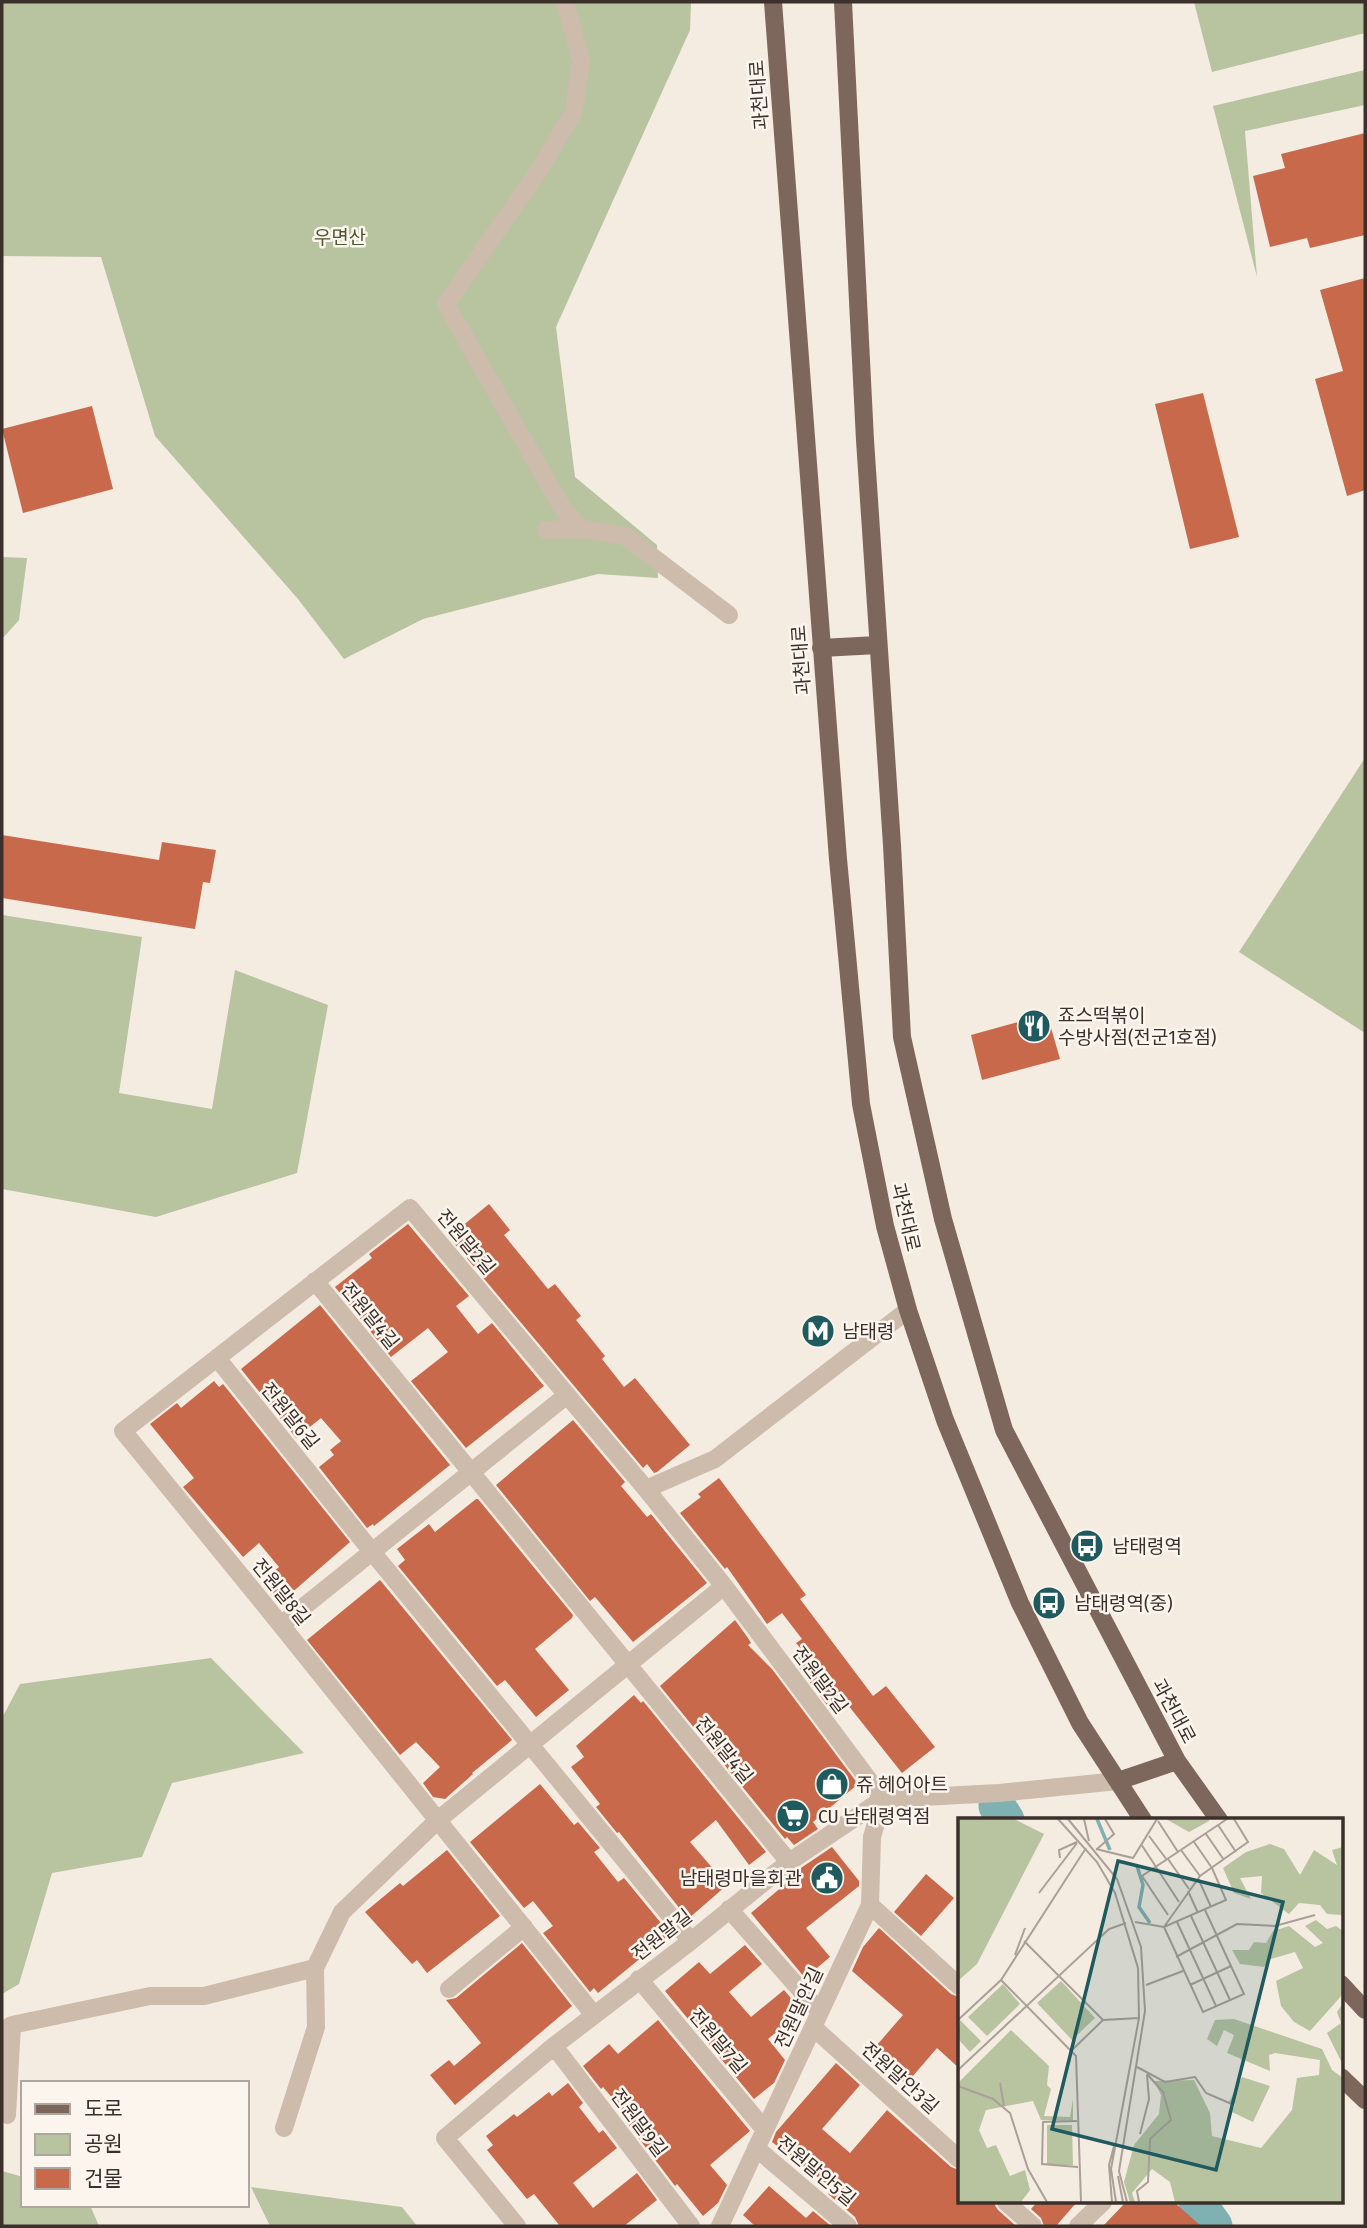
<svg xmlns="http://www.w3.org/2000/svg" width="1367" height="2228" font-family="'Fira Sans Condensed','Noto Sans KR',sans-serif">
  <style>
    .green { fill: #b8c4a0 }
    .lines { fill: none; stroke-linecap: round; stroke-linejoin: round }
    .river { stroke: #7fb0b2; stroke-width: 37 }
    .building { fill: #c8694b }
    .minor { stroke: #cdbbac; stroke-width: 18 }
    .primary { stroke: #7d675c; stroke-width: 18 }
    .labels { text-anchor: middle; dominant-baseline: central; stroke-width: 5; stroke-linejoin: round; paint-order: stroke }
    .street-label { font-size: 19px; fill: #3b302b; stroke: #fbf5ee }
    .park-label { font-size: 19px; fill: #4a5a2e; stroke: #fbf5ee }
    .poi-label { font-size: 19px; fill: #3b302b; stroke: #fbf5ee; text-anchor: start }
    .inset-river { fill: none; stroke: #7fb0b2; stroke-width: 3.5 }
    .inset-road { fill: none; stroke: #aaa098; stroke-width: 2 }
    .view { fill: #1f5a5e; fill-opacity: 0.15; stroke: #1f5a5e; stroke-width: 3.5 }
    .inset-edge { fill: none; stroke: #3b302b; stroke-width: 3.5 }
  </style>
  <rect width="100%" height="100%" fill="#f4ebe1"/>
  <path class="green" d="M2,2h689l-1,28 -134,297 19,150 82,68 1,33 -60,-4 -175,45 -79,40 -46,-60 -143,-163 -54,-179 -99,-1z
    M1194,2h171v31l-153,39z
    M1365,70v35l-120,26 12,146 -44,-171z
    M2,557l25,1 -8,62 -16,18 -1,7z
    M1365,758v275l-126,-81z
    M2,915l140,22 -23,156 93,16 23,-139 93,35 -31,168 -141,44 -154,-28z
    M211,1658l93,95 -132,30 -30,74 -90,16 -33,111 -17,10v-276l18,-34z
    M2,2171l21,6v28h67l9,21h-97z
    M251,2187l151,20 15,19h-147z"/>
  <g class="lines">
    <path class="river" d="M997,1806l9,14
      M1197,2202l17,24"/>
  </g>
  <path class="building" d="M1365,133v102l-55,13 -3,-10 -37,9 -17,-71 32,-8 -4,-14z
    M1365,278v212l-18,6 -32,-117 28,-8 -23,-81z
    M1203,393l36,144 -49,12 -35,-145z
    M92,406l21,83 -90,24 -21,-84z
    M2,835l157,25 3,-18 54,8 -6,33 -7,-1 -8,47 -193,-31z
    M1047,1014l13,45 -78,21 -11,-45z
    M489,1204l21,26 -6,5 44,54 7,-5 26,32 -5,4 29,36 -3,3 22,28 11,-9 55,67 -33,27 -3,1 -7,-9 -4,4 -194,-231z
    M408,1224l61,72 -13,10 22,28 14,-11 52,63 -78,62 -55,-67 37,-29 -20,-24 -37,29 -56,-70 37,-29 -3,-4z
    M320,1305l130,160 -76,61 -1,-2 -6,4 -48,-61 15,-12 -4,-5 11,-9 -20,-23 -25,20 -55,-69z
    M214,1381l5,6 4,-3 127,158 -69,60 -18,-21 16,-14 -20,-24 -16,14 -60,-70 11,-9 -44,-54 27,-21 4,5z
    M573,1420l52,62 -4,4 26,31 4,-3 56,69 -74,59 -38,-45 -5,4 -94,-116z
    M719,1478l87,117 -6,4 73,97 13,-10 49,61 -33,26 -62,-78 -13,10 -36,-48 10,-8 -5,-6 6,-4 -20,-26 -15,11 -40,-57 -2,2 -45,-56 21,-16 -3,-3z
    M476,1499h2l95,116 -1,3 -37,31 34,41 -33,27 -31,-37 -8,6 -99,-120 7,-6 -8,-11 32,-25 6,8z
    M380,1580l132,160 -40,33 1,1 -28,25 -12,-2 -10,-14 17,-16 -24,-25 -16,13 -93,-115z
    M735,1620l13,18 3,5 -3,2 24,24 86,115 -45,38 5,7 -24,16 -7,-8 -2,2 -125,-153z
    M634,1695l7,8 2,-2 123,151 -17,13 -33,-45 -26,22 37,43 -39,34 -69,-87 -2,1 -21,-26 4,-3 -29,-37 13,-10 -8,-11z
    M540,1784l34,41 4,-3 22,26 -6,4 24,30 6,-4 46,56 -72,59 -4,-5 -4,4 -47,-59 10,-7 -20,-25 -9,7 -54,-66z
    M832,1847l27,34v5l-53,42 24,29 -25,21 -54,-65 46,-39 -2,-2z
    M447,1850l53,66 -73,57 -10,-13 -5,4 -47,-52 35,-29 3,3z
    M926,1874l28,24 -33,38 -27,-24z
    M879,1928l72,66 8,3v71l-22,-20 -31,36 -36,-31 33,-38 -51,-44 11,-24z
    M522,1943l50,63 -117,99 -25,-30 19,-15 5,6 27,-23 -35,-43 10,-2z
    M745,1945l17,19 -33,28 22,25 33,-27 18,21 -34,28 17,21 -11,23 -20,16 -89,-108 34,-29 11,12z
    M658,2020l92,111 -40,34 17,20 -9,18 -15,13 -26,-32 -2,2 -54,-71 3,-3 -21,-25 -2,2 -18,-23 26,-22 9,10z
    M836,2063l24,22 -38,44 28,24 37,-43 64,57 8,3v32h34l5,8 18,16h-157l-4,-9 -27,-23 4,-6 -60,-46 4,-10z
    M568,2083l15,20 -4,4 20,26 4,-3 14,18 -44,35 20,25 44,-35 20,27 -33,26h-64l-26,-32 -7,5 -40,-49 6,-5 -7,-9 28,-22 3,3 32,-25 3,4z
    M769,2186l37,32 7,-7 18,15h-76l-12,-11z
    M1037,2202h40l-21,24h-12l-3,-8 -10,-9z
    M1126,2202h48l27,24h-98z"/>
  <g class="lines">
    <path class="minor" d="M565,2l16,58 -7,51 -34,58 -94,135 117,205 19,20 43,7 104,79
      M546,530l36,-1
      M315,1281l474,581
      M217,1358l156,195 318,388
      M646,1489l69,-30 193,-149
      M281,1625l286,-230
      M870,1905l89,81
      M729,1909l91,103
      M639,1979l126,151
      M449,1989l75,-62
      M594,2015l-313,-390 -158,-194 287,-223 236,281 78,97 159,213
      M813,2027l146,132
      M2,2031l10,-6 138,-29h54l111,-28 27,-56 96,-92 286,-234
      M554,2046l137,180
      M7,2115l5,-90
      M284,2128l32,-101 -1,-59
      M756,2148l92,78
      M1006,2202l27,24
      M517,2226l-72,-88 109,-92 137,-105 98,-79 94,-63 116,-6 119,-12
      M720,2226l150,-321 2,-68 11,-38
      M1078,2226l25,-24"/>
    <path class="primary" d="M773,2l65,857 23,245 24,122 23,84 37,110 75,183 60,120 63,97
      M843,2l22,438 27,405 10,192 41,182 61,211 173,331 42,59
      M821,648l57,-3
      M1118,1781l59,-20
      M1341,1984l24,26
      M1341,2077l24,23"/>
  </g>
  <defs>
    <symbol id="restaurant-disc" viewBox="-11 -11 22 22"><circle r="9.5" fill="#1f5a5e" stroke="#fbf5ee"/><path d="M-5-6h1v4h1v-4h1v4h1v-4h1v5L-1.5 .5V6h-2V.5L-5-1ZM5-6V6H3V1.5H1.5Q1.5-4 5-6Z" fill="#fff"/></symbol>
    <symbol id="metro-disc" viewBox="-11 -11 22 22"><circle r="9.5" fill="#1f5a5e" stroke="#fbf5ee"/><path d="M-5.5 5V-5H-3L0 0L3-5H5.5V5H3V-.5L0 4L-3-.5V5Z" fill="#fff"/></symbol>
    <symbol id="bus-disc" viewBox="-11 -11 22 22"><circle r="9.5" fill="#1f5a5e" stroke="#fbf5ee"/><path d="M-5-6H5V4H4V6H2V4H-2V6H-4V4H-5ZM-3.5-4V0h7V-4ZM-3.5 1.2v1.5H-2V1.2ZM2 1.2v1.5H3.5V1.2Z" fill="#fff"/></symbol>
    <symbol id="shop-disc" viewBox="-11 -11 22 22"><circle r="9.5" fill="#1f5a5e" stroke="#fbf5ee"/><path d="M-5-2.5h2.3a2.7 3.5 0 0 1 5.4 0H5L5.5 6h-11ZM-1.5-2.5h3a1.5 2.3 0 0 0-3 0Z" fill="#fff"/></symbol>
    <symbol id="supermarket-disc" viewBox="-11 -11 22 22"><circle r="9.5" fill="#1f5a5e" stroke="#fbf5ee"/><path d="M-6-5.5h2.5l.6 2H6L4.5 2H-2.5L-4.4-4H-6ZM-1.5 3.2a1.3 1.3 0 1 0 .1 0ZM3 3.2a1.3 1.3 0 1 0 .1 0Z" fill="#fff"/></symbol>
    <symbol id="civic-disc" viewBox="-11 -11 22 22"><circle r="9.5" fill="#1f5a5e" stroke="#fbf5ee"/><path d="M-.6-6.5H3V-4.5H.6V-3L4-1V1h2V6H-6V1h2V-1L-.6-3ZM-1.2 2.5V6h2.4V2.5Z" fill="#fff"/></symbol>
  </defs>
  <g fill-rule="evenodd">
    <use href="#restaurant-disc" x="1015" y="1007" width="38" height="38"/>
    <use href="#metro-disc" x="799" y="1312" width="38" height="38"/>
    <use href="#bus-disc" x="1068" y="1527" width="38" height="38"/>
    <use href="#bus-disc" x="1030" y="1584" width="38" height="38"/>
    <use href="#shop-disc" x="813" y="1765" width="38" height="38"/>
    <use href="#supermarket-disc" x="774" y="1797" width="38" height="38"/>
    <use href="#civic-disc" x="808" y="1859" width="38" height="38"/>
  </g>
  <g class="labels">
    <g class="street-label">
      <text transform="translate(759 95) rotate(-94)">과천대로</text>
      <text transform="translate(801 660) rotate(-94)">과천대로</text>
      <text transform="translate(906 1217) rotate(77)">과천대로</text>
      <text transform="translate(466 1242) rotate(50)">전원말2길</text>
      <text transform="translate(370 1316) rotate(51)">전원말4길</text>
      <text transform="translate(290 1416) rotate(51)">전원말6길</text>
      <text transform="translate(281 1592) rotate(51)">전원말8길</text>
      <text transform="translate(820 1680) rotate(53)">전원말2길</text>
      <text transform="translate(1174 1711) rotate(62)">과천대로</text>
      <text transform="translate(724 1750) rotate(51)">전원말4길</text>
      <text transform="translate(662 1935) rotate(-38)">전원말길</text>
      <text transform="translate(799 2008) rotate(-65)">전원말안길</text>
      <text transform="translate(718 2041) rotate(50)">전원말7길</text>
      <text transform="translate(900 2078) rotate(42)">전원말안3길</text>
      <text transform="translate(639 2123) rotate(53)">전원말9길</text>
      <text transform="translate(816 2171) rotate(40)">전원말안5길</text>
    </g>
    <g class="park-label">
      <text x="340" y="237">우면산</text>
    </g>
    <g class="poi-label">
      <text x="1058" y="1015">죠스떡볶이<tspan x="1058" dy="22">수방사점(전군1호점)</tspan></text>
      <text x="842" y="1331">남태령</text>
      <text x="1112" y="1546">남태령역</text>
      <text x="1074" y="1603">남태령역(중)</text>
      <text x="856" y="1784">쥬 헤어아트</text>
      <text x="818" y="1816">CU 남태령역점</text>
      <text x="802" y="1878" text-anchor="end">남태령마을회관</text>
    </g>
  </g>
  <g transform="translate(958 1818)">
    <rect width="385" height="385" fill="#f4ebe1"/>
    <path d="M0,1h56l30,15 -67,130 -19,17zM208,1h43v2l-20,11zM312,26l14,5 16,26 14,-25 23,15 -5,-15 11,-3v68l-16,-1 -7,-9 -21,-2 -10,11 -28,-21 1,-17 -22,2 11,21 -17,-6 -11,-25 23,-16zM358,102l11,9 9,-3 7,5v63l-33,37 -16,-9 -13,-16 -5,-25 27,-13 -8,-16 -24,7 -7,8 -24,-3 -8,-14h17l5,-8 12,1 7,-12 16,-5 26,21 8,-4 -18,-17zM103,163l34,37 -23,22 -35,-37zM45,166l17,20 -33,32 -19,-19zM385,185v62l-16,-32 14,-10 -4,-11zM276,201l88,30 10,21 11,8v124h-168l-5,-20 -18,-13 -20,24 3,9h-5l-6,-20 10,-37 25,-31 2,-19 -7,-14 40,-1 16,33 2,23 49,12 31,-38 5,-32 22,-3 1,-15 -45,-7 -6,2 1,16 -43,-18 7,-18 -10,-5 -7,16 -10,-7 8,-19zM2,202l21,21 -11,11 -12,-13zM53,212l38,36 -2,19 4,4 -7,27 26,1 3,-18v22l-32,-1 -8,-19 -47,9 -7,20 8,18 9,-3 14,31 15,-6 5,20 -9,12h-63v-119zM284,259l28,9 -17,36 -21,-10 3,-8 -6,-2zM89,307h25l1,40h-26z" fill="#b8c4a0"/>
    <path class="inset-river" d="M139,1l13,31M179,48l6,19 -4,22 11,16"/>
    <path class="inset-road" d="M100,1l39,43 18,31 23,75 1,50 -28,151 5,33M110,1l49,60 24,68 4,64 -26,160 8,31M126,1l5,22M200,3l20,31M260,7l18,27M248,16l18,26M191,18l18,24M236,24l18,26M183,26l38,58M138,31l37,9 24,-39M139,31l17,-15 -9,-15M223,32l19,26M102,40l-1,-8 18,-8M210,41l21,30M240,60l13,29M230,73l10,22M81,75l38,-50M210,97l-26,-39 85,-57M233,98l39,84M177,104l29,5 62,-27 -14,-32M219,104l39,84M206,109l39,85 41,-18 -39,-84M206,109l36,-51 48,-34 -14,-23M66,123l79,79M57,137l10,-27M218,139l61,-33 38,2 40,-11M43,162l75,76 5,146M188,167l37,-14M232,167l41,-19M0,202l43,-40 85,-132M113,233l32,-31 36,-2M179,249l28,15 30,-5 11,16 28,12M0,252l151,-141 17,-6M42,265l4,23M0,268l35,13 17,14 18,56 19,33M119,303l-34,1 -1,42 36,3M182,316l9,-35 -2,-24M160,358l5,26M154,384l-3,-37 5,-19M181,384l-2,-11 11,-9 2,-43 21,-19 -8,-28 -16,-18"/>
    <path class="view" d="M160,43l165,41 -67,268 -164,-41z"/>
    <rect width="385" height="385" class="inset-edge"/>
  </g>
  <rect width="1367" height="2228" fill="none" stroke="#3b302b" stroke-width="7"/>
  <rect x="21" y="2081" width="228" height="126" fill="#fbf5ee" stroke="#aea6a0" stroke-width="2"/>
  <rect x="35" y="2104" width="35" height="10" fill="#7d675c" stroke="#aea6a0" stroke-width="2"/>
  <text x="84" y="2116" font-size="21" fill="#3b302b">도로</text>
  <rect x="35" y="2134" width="35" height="21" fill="#b8c4a0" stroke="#aea6a0" stroke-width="2"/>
  <text x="84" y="2151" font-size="21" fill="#3b302b">공원</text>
  <rect x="35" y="2168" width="35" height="21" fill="#c8694b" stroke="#aea6a0" stroke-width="2"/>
  <text x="84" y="2186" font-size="21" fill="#3b302b">건물</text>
</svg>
